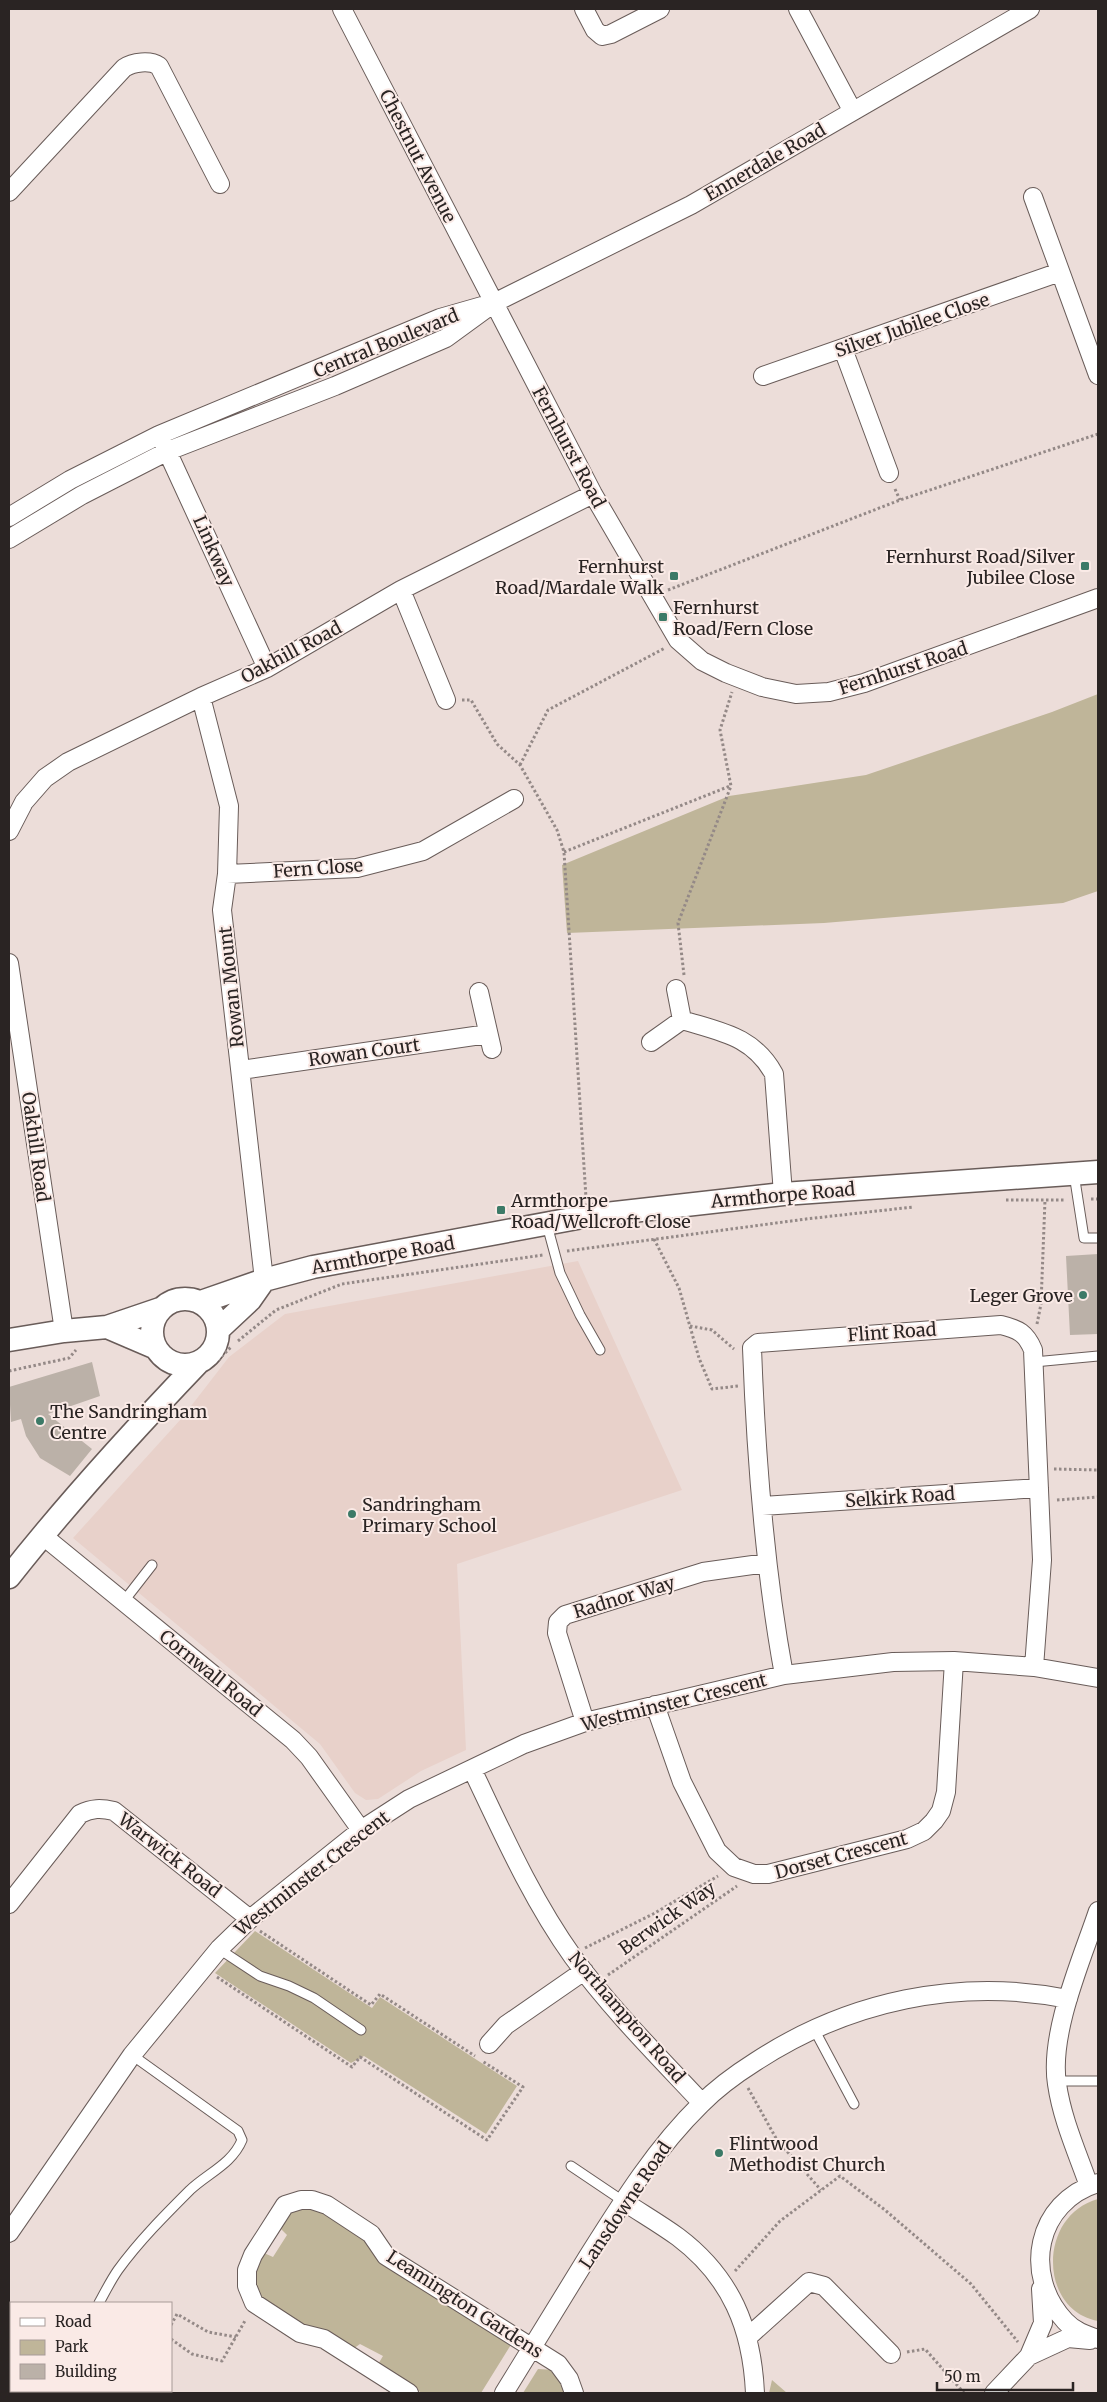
<svg xmlns="http://www.w3.org/2000/svg" width="1107" height="2402" font-family="Merriweather,serif">
  <style>
    .built { fill: #e8d1ca }
    .green { fill: #bfb599 }
    .building { fill: #bbb1a8 }
    .lines { fill: none; stroke-linecap: round; stroke-linejoin: round }
    .service-casing { stroke: #695c59; stroke-width: 11 }
    .minor-casing { stroke: #695c59; stroke-width: 20 }
    .tertiary-casing { stroke: #695c59; stroke-width: 25 }
    .path { stroke: #948987; stroke-width: 3; stroke-dasharray: 2.5 2.5; stroke-linecap: butt }
    .service { stroke: #fff; stroke-width: 9 }
    .minor { stroke: #fff; stroke-width: 18 }
    .tertiary { stroke: #fff; stroke-width: 22 }
    .poi-dot { fill: #3c7a67; stroke: #faeae6; stroke-width: 2 }
    .labels { text-anchor: middle; dominant-baseline: central; stroke-width: 4; stroke-linejoin: round; paint-order: stroke }
    .street-label { font-size: 18px; fill: #2a2423; stroke: #faeae6 }
    .poi-label { font-size: 18px; fill: #2a2423; stroke: #faeae6; text-anchor: start }
  </style>
  <rect width="100%" height="100%" fill="#ecddd9"/>
  <path class="built" d="M578,1261l104,229 -225,74 9,186 -45,21 -43,28 -12,1 -11,-7 -35,-49 -247,-206 108,-119 48,-62 56,-43z"/>
  <path class="green" d="M1098,694v197l-35,12 -239,20 -257,10 -5,-68 167,-69 137,-21 186,-63z
    M255,1931l117,77 8,-11 137,89 -31,48 -122,-78 -13,7 -136,-90z
    M1098,2199v122c-60,-11 -60,-106 0,-122z
    M304,2207l15,2 193,134 -31,50h-59l-45,-27 6,-10 -23,-12 -7,5c-20,-9 -89,-37 -97,-56 -3,-8 -1,-20 -2,-27l10,-13 9,4 14,-22 -8,-8 6,-14z
    M538,2369l18,1 12,23h-45z
    M772,2380l15,13h-18z"/>
  <path class="building" d="M1098,1254v80l-28,1 -4,-79z
    M92,1362l8,34 -52,18 44,35 -22,27 -30,-18 -14,-22 -5,-17 -10,3 -2,-35z"/>
  <g class="lines">
    <defs>
      <path id="service" d="M1074,1174l10,64h14
        M547,1225l13,48 20,42 20,35
        M1034,1362l64,-6
        M124,1601l28,-36
        M219,1949l41,27 29,10 25,12 47,32
        M814,2029l40,75
        M1056,2081h42
        M571,2166l52,35
        M99,2303c6,-11 12,-23 19,-33 21,-29 47,-55 72,-80 18,-17 42,-26 52,-50l-4,-9 -106,-76
        M135,2391l9,2"/>
      <path id="minor" d="M342,9l251,485 85,146 24,21 24,12 36,14 34,7 33,-2 35,-9 234,-85
        M584,9l11,21 7,6 9,-2 49,-25
        M798,9l54,101
        M9,192l115,-124c9,-6 26,-8 35,-2l61,118
        M1033,197l65,178
        M843,349l46,124
        M763,376l297,-104
        M163,442l104,226
        M9,517l61,-37 89,-45 281,-117 42,-12
        M9,539l73,-44 86,-44 167,-65 111,-48 48,-35 197,-98 339,-196
        M401,590l45,110
        M201,697l28,109 -2,68 -5,36 42,370
        M9,831l15,-29 21,-24 23,-16 133,-65 66,-29 134,-78 192,-96
        M227,874l130,-6 66,-17 91,-52
        M9,963l55,368
        M479,992l13,57
        M682,1020c39,12 71,16 92,54l9,120
        M651,1042l31,-22 -6,-31
        M241,1070l247,-36
        M762,1506l277,-18
        M42,1535l251,205 16,17 52,73
        M784,1675c-20,-109 -28,-217 -32,-327l6,-5 243,-18c17,4 25,8 32,25l9,210 -8,107
        M655,1705l27,77 35,69 17,16 20,7h14l139,-35 17,-8 10,-10 7,-10 5,-19 8,-131
        M585,1722l-28,-89 1,-11 7,-7 138,-43 63,-9
        M472,1769c30,63 60,131 101,188 38,52 85,99 129,146
        M9,1904l71,-90c12,-6 21,-6 34,-3l136,108
        M489,2044l17,-19 78,-54
        M1098,2183c-62,19 -76,92 -33,138 9,10 21,14 33,18
        M1089,2186c-12,-34 -27,-67 -32,-102 -8,-51 25,-125 41,-173
        M623,2201c18,12 37,23 55,36 53,40 74,91 77,156
        M9,2233l123,-178 87,-106 31,-30 111,-89 48,-31 115,-55 61,-22 199,-47 109,-13 61,-1 80,6 64,11
        M749,2336l60,-54 15,4 67,68
        M1029,2356l39,-18 22,2
        M409,2393l-85,-54 -24,-6 -46,-30 -7,-17v-16l6,-15 32,-50 16,-5h11l15,5 44,29 15,22 172,108 11,15 5,14
        M504,2393c28,-45 55,-90 83,-135 34,-54 68,-109 114,-154 16,-16 35,-30 54,-42 93,-61 204,-85 313,-63
        M994,2393l35,-37 14,-33 -2,-34"/>
      <path id="tertiary" d="M152 1332a33 33 0 1 1 66 0a33 33 0 1 1-66 0Z
        M201,1302l63,-22 49,-13 275,-51 195,-22 315,-22
        M107,1327l49,21
        M218,1330l32,-30 14,-20
        M9,1340l55,-9 43,-4 53,-18
        M9,1577c59,-75 124,-146 190,-215"/>
    </defs>
    <use href="#service" class="service-casing"/>
    <use href="#minor" class="minor-casing"/>
    <use href="#tertiary" class="tertiary-casing"/>
    <path class="path" d="M895,489l5,11
      M668,590l232,-90 198,-66
      M462,700h9l26,44 23,21 37,65 7,22 22,346
      M520,765l28,-55 117,-62
      M564,852l166,-66
      M684,975l-6,-52 53,-137 -11,-56 12,-38
      M1091,1199h7
      M1006,1200h59
      M654,1239l25,49 20,70 13,31 26,-3
      M567,1251l239,-32 107,-12
      M1037,1324l4,-20 4,-104
      M690,1326l22,4 22,19
      M238,1341l38,-31 66,-26 201,-29
      M218,1360l13,-13
      M9,1371l60,-13 7,-8
      M1054,1469l44,1
      M1057,1500l41,-3
      M260,1931l111,74 9,-11 95,62
      M585,1948l68,-34 65,-38
      M608,1975l129,-89
      M217,1977l135,90 8,-10 127,83 36,-53 -41,-26
      M748,2088l29,52 44,50
      M735,2271l45,-50 60,-45 45,34 86,74 47,58
      M171,2325l6,-11 31,18 28,5
      M171,2339l21,15 30,7 24,-42
      M907,2352l18,-3 39,44"/>
    <use href="#service" class="service"/>
    <use href="#minor" class="minor"/>
    <use href="#tertiary" class="tertiary"/>
  </g>
  <g class="poi-dot">
    <rect x="1080" y="561" width="10" height="10" rx="2.5"/>
    <rect x="669" y="571" width="10" height="10" rx="2.5"/>
    <rect x="658" y="612" width="10" height="10" rx="2.5"/>
    <rect x="496" y="1205" width="10" height="10" rx="2.5"/>
    <circle cx="1083" cy="1295" r="5"/>
    <circle cx="40" cy="1421" r="5"/>
    <circle cx="352" cy="1514" r="5"/>
    <circle cx="719" cy="2153" r="5"/>
  </g>
  <g class="labels">
    <g class="street-label">
      <text transform="translate(418 156) rotate(63)">Chestnut Avenue</text>
      <text transform="translate(765 162) rotate(-30)">Ennerdale Road</text>
      <text transform="translate(912 325) rotate(-19)">Silver Jubilee Close</text>
      <text transform="translate(386 343) rotate(-22)">Central Boulevard</text>
      <text transform="translate(569 447) rotate(62)">Fernhurst Road</text>
      <text transform="translate(214 551) rotate(66)">Linkway</text>
      <text transform="translate(291 652) rotate(-28)">Oakhill Road</text>
      <text transform="translate(903 668) rotate(-18)">Fernhurst Road</text>
      <text transform="translate(318 868) rotate(-4)">Fern Close</text>
      <text transform="translate(231 987) rotate(-96)">Rowan Mount</text>
      <text transform="translate(364 1052) rotate(-8)">Rowan Court</text>
      <text transform="translate(36 1147) rotate(82)">Oakhill Road</text>
      <text transform="translate(783 1195) rotate(-5)">Armthorpe Road</text>
      <text transform="translate(383 1255) rotate(-10)">Armthorpe Road</text>
      <text transform="translate(892 1332) rotate(-4)">Flint Road</text>
      <text transform="translate(900 1497) rotate(-4)">Selkirk Road</text>
      <text transform="translate(624 1597) rotate(-17)">Radnor Way</text>
      <text transform="translate(211 1673) rotate(39)">Cornwall Road</text>
      <text transform="translate(674 1702) rotate(-14)">Westminster Crescent</text>
      <text transform="translate(170 1855) rotate(38)">Warwick Road</text>
      <text transform="translate(841 1855) rotate(-15)">Dorset Crescent</text>
      <text transform="translate(312 1873) rotate(-38)">Westminster Crescent</text>
      <text transform="translate(667 1918) rotate(-35)">Berwick Way</text>
      <text transform="translate(627 2017) rotate(49)">Northampton Road</text>
      <text transform="translate(625 2205) rotate(-56)">Lansdowne Road</text>
      <text transform="translate(465 2304) rotate(33)">Leamington Gardens</text>
    </g>
    <g class="poi-label">
      <text x="1075" y="556" text-anchor="end">Fernhurst Road/Silver<tspan x="1075" dy="21">Jubilee Close</tspan></text>
      <text x="664" y="566" text-anchor="end">Fernhurst<tspan x="664" dy="21">Road/Mardale Walk</tspan></text>
      <text x="673" y="607">Fernhurst<tspan x="673" dy="21">Road/Fern Close</tspan></text>
      <text x="511" y="1200">Armthorpe<tspan x="511" dy="21">Road/Wellcroft Close</tspan></text>
      <text x="1073" y="1295" text-anchor="end">Leger Grove</text>
      <text x="50" y="1411">The Sandringham<tspan x="50" dy="21">Centre</tspan></text>
      <text x="362" y="1504">Sandringham<tspan x="362" dy="21">Primary School</tspan></text>
      <text x="729" y="2143">Flintwood<tspan x="729" dy="21">Methodist Church</tspan></text>
    </g>
  </g>
  <rect width="1107" height="2402" fill="none" stroke="#2a2423" stroke-width="20"/>
  <rect x="10" y="2302" width="162" height="90" fill="#faeae6" stroke="#a79b98"/>
  <rect x="20" y="2318" width="25" height="8" fill="#ffffff" stroke="#a79b98"/>
  <text x="55" y="2327" font-size="15" fill="#2a2423">Road</text>
  <rect x="20" y="2340" width="25" height="15" fill="#bfb599" stroke="#a79b98"/>
  <text x="55" y="2352" font-size="15" fill="#2a2423">Park</text>
  <rect x="20" y="2364" width="25" height="15" fill="#bbb1a8" stroke="#a79b98"/>
  <text x="55" y="2377" font-size="15" fill="#2a2423">Building</text>
  <path d="M937 2382v8h136v-8" fill="none" stroke="#2a2423" stroke-width="2.5"/>
  <text x="944" y="2382" font-size="15" fill="#2a2423" stroke="#faeae6" stroke-width="4" paint-order="stroke">50 m</text>
</svg>
